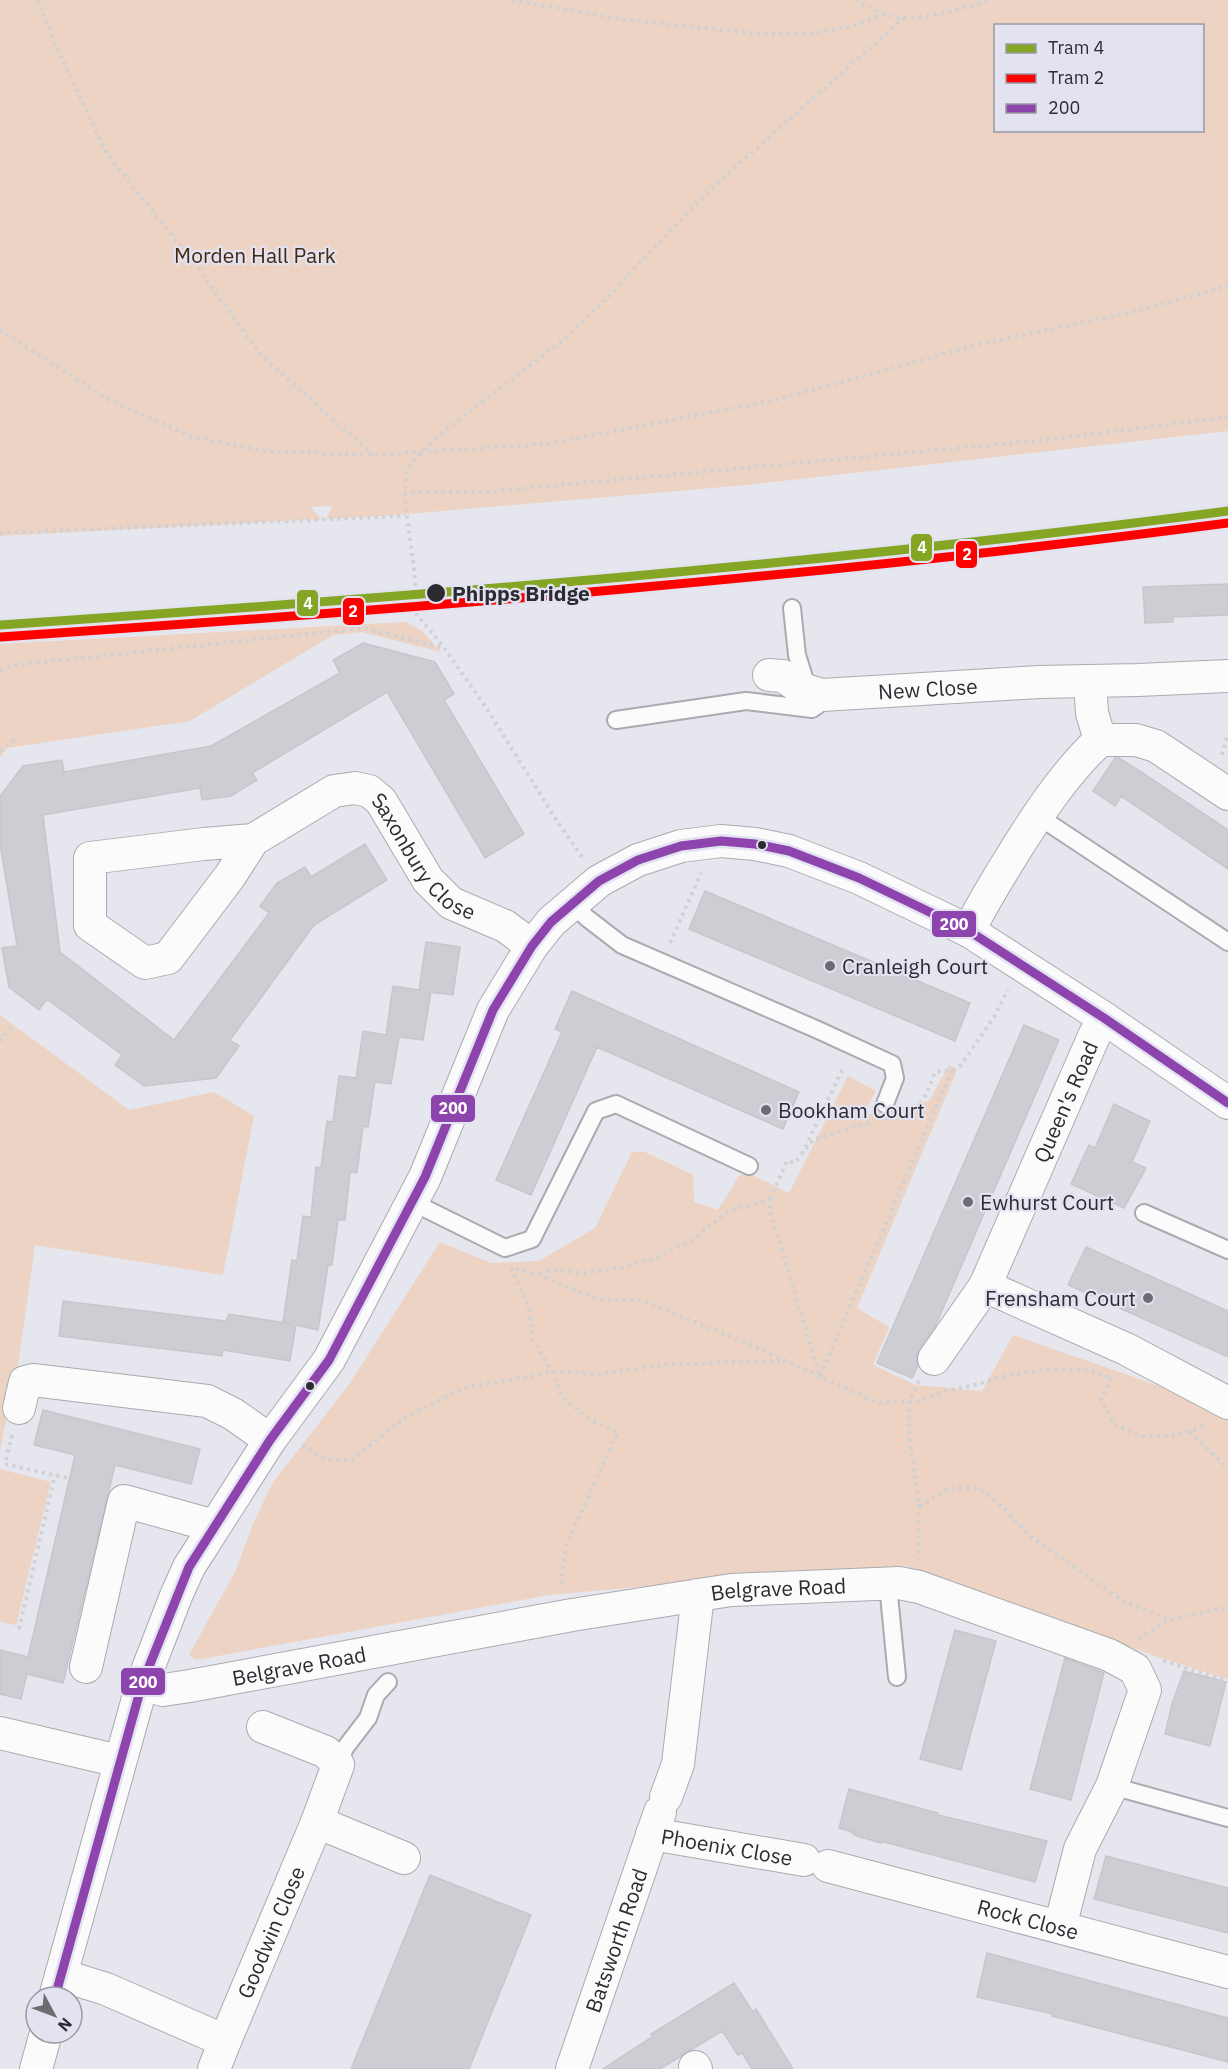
<svg xmlns="http://www.w3.org/2000/svg" width="1228" height="2069" font-family="'IBM Plex Sans',sans-serif">
  <style>
    .green { fill: #ecd3c3; fill-rule: evenodd }
    .building { fill: #cdcdd3; stroke: #c6c6cb; stroke-width: 1.5 }
    .lines { fill: none; stroke-linecap: round; stroke-linejoin: round }
    .service-casing { stroke: #aaaab0; stroke-width: 20 }
    .minor-casing { stroke: #aaaab0; stroke-width: 34 }
    .path { stroke: #d1d1d4; stroke-width: 4; stroke-dasharray: 3 4.5; stroke-linecap: butt }
    .service { stroke: #fbfbfc; stroke-width: 16 }
    .minor { stroke: #fbfbfc; stroke-width: 32 }
    .bus-1-casing { stroke: #e3e2f1; stroke-width: 14 }
    .bus-1 { stroke: #8e44ad; stroke-width: 9 }
    .tram-1-casing { stroke: #e3e2f1; stroke-width: 14 }
    .tram-2-casing { stroke: #e3e2f1; stroke-width: 14 }
    .tram-1 { stroke: #85a524; stroke-width: 9 }
    .tram-2 { stroke: #f00; stroke-width: 9 }
    .stop-dot { fill: #2b2b31; stroke: #e3e2f1; stroke-width: 2 }
    .poi-dot { fill: #6c6c73; stroke: #e3e2f1; stroke-width: 2 }
    .labels { text-anchor: middle; dominant-baseline: central; stroke-width: 4.5; stroke-linejoin: round; paint-order: stroke }
    .park-label { font-size: 21px; fill: #45280f; stroke: #e3e2f1 }
    .stop-label { font-size: 21px; font-weight: bold; fill: #2b2b31; stroke: #e3e2f1; text-anchor: start }
    .street-label { font-size: 21px; fill: #2b2b31; stroke: #e3e2f1 }
    .poi-label { font-size: 21px; fill: #2b2b31; stroke: #e3e2f1; text-anchor: start }
    .line-badge { stroke: #e3e2f1; stroke-width: 2 }
    .badge-label { font-size: 16px; text-anchor: middle; font-weight: bold; fill: #fff }
  </style>
  <rect width="100%" height="100%" fill="#e6e6ee"/>
  <path class="green" d="M0,0h1228v431l-481,54 -351,30 -70,4 7,-13 -23,1 11,12 -321,17zM996,26h206v104h-206z
    M405,622l16,8 20,22 -79,-20 -29,3 -143,86 -183,27 -7,9v-113z
    M0,1015l129,95 85,-18 40,24 -31,159 -188,-30 -16,114 -19,91z
    M949,1065l8,5 -100,238 32,19 -16,38 43,20 66,6 31,-56 215,75v269l-67,-21 -255,-92 -192,14 -165,15 -353,65 -7,-5 47,-85 17,-46 19,-40 78,-101 90,-141 51,21 48,-2 56,-33 37,-76h13l48,23 1,27 24,8 21,-34 9,-3 41,20 59,-117 28,15 -14,25 67,-15z
    M0,1469l51,13 -35,143 -16,-3z"/>
  <path class="building" d="M1228,584v31l-55,2v5l-28,1 -2,-36z
    M363,643l72,19 19,32 -10,6 80,134 -39,24 -98,-166 -135,81 5,7 -26,16 -29,4 -2,-12 -157,27 17,137 114,88 95,-127 -9,-7 17,-23 28,-16 6,10 54,-33 22,36 -73,45 -84,115 9,6 -23,32 -72,8 -29,-21 7,-10 -75,-56 -8,11 -30,-23 -7,-39 15,-2 -17,-102v-48l23,-30 39,-6 2,12 147,-26 129,-73 -7,-13z
    M1115,758h4l22,14 87,58v39l-107,-73 -6,10 -22,-15z
    M705,891l265,112 -15,38 -266,-112z
    M426,942l34,5 -7,48 -25,-3h3l-8,48 -24,-3 -8,47 -16,-2 -7,45 -5,-1 -6,47 -7,-1 -5,48h-7l-6,45h-4l-10,65 -22,-5 -6,36 -67,-11 -1,6 -163,-20 4,-35 163,20 3,-7 63,10 -9,-2 9,-62 5,1 6,-45 8,1 5,-50 5,1 6,-47 6,1 6,-46 17,2 7,-47 23,4 7,-49 26,4z
    M572,991l227,101 -16,37 -186,-82 -66,148 -35,-15 66,-148 -7,-3z
    M1024,1025l35,15 -124,287 -16,22 -3,9 2,8 -6,12 -35,-15z
    M1114,1104l36,17 -18,41 14,6 -22,40 -53,-24 18,-39 6,3z
    M1086,1247l142,64v46l-160,-72z
    M43,1410l157,39 -9,35 -76,-19 -52,218 -36,-9 -6,25 -21,-5v-44l28,7 47,-202 -41,-10z
    M955,1630l41,11 -35,129 -41,-11z
    M1065,1658l39,15 -33,127 -41,-11z
    M1184,1671l42,11 -16,64 -45,-12 7,-30z
    M849,1789l89,24v2l109,26 -12,41 -151,-40 -3,1 -27,-8 -2,-3 -13,-4z
    M1106,1856l122,32v45l-134,-34z
    M430,1875l101,40 -62,154h-118z
    M987,1953l241,65v44l-176,-46 1,-2 -76,-17z
    M734,1983l19,29 3,-3 37,60h-41l-10,-16 -4,2 -16,-24 -62,38h-57l49,-32 -1,-3z"/>
  <g class="lines">
    <defs>
      <path id="service" d="M792,608l5,47 11,35
        M616,720l130,-19 66,8 6,-4 4,-10
        M1038,816l190,126
        M571,903l16,15 35,27 196,85 74,34 3,14 -10,26
        M412,1202l93,46 27,-9 64,-128 20,-7 133,62
        M1144,1213l84,37
        M888,1585l9,92
        M338,1765l7,-17 23,-30 8,-23 12,-13
        M1112,1786l116,32"/>
      <g id="minor">
        <path id="s1" d="M769,675l14,1 19,13 20,6 217,-13 99,-2 90,-4"/>
        <path d="M1100,740h36l20,6 72,48"/>
        <path id="s2" d="M253,840l-49,4 -114,14v67l55,38 23,-5 62,-82 23,-36 81,-49 21,-3 14,3 12,10 47,79 23,23 54,23 27,20"/>
        <path d="M969,931c14,-30 32,-57 49,-85 24,-38 49,-75 82,-106l-8,-27 -2,-32"/>
        <path d="M985,1286l141,63 102,54"/>
        <path id="s3" d="M934,1359l51,-73 109,-250 10,-18"/>
        <path d="M19,1408l6,-26 8,-2 174,21 26,13 37,26"/>
        <path d="M86,1667l38,-166 90,25"/>
        <path id="s4" d="M142,1684l21,6 27,-4 382,-71 159,-25 168,-7 20,4 190,68 26,14 10,21 -33,96 -32,63 -20,78"/>
        <path d="M0,1733l119,28"/>
        <path d="M666,1797l12,-33 20,-169"/>
        <path d="M317,1822l87,36"/>
        <path id="s5" d="M652,1834l152,26"/>
        <path id="s6" d="M828,1866l400,106"/>
        <path d="M61,1975l45,14 119,52 -11,28"/>
        <path d="M55,1997l87,-313 34,-88 13,-29 81,-127 59,-80 96,-183 68,-167 39,-64 19,-24 48,-41 39,-21 43,-14 40,-5 34,3 34,7 70,27 110,53 135,87 124,85"/>
        <path id="s7" d="M225,2041l92,-219 21,-57 -12,-13 -63,-25"/>
        <path d="M695,2067l1,2"/>
        <path d="M36,2069l10,-36"/>
        <path id="s8" d="M572,2069l88,-257"/>
      </g>
    </defs>
    <use href="#service" class="service-casing"/>
    <use href="#minor" class="minor-casing"/>
    <path class="path" d="M37,0l25,59 45,95 87,109 67,92 112,100
      M512,0l113,20 136,14h46l43,-7 35,-13
      M855,0c15,7 31,17 48,18 21,1 65,-10 84,-18
      M0,330l109,70 84,37 72,14 108,4 175,-11 232,-45 200,-55 152,-32 96,-26
      M404,493l81,-1 550,-51 193,-24
      M0,533l406,-17
      M0,670l15,-5 349,-37 80,20
      M0,751l16,-12
      M1222,755l6,-22
      M582,857l-25,-36 -72,-115 -43,-61 -25,-30 -3,-47 -10,-75 3,-21 7,-12 25,-25 123,-94 46,-44 96,-102 200,-177
      M670,943l31,-70
      M0,1041l11,-14
      M907,1111c19,-7 21,-22 28,-39l17,-2 9,-5 33,-48 14,-27
      M802,1154l42,-88
      M770,1199l17,-38 8,2 18,-23 61,-19
      M511,1268l18,39 4,34 19,30 10,26 27,22 29,13 -51,111 -6,35 2,9
      M516,1269l21,5 59,25 45,1 110,45 127,58 39,-1 28,-11 26,-5 30,-9 41,-7 51,1 19,8
      M539,1273l13,-3 32,3 35,-5 39,-11 34,-17 35,-28 43,-13v12l50,165
      M820,1376l132,-306
      M1112,1378l-11,21 13,25 26,12 23,1 27,-5 15,-8
      M919,1381l-10,20v32l10,73v53
      M1190,1432l38,36
      M12,1435l-7,29 76,17
      M303,1445l21,14 27,1 54,-42 58,-30 71,-12 18,-5 46,3 71,-10 114,-3
      M919,1506l31,-18h28l28,22 24,26 93,65 46,19
      M19,1629l36,-154
      M1138,1638l31,-18 59,-13
      M1163,1661l65,20"/>
    <use href="#service" class="service"/>
    <use href="#minor" class="minor"/>
    <defs>
      <path id="bus-1" d="M55,1997l87,-313 47,-117 81,-127 59,-80 96,-183 68,-167 39,-64 19,-24 48,-41 39,-21 43,-14 40,-5 34,3 34,7 70,27 110,53 135,87 124,85"/>
    </defs>
    <use href="#bus-1" class="bus-1-casing"/>
    <use href="#bus-1" class="bus-1"/>
    <defs>
      <path id="tram-1" d="M0,625c410,-28 820,-60 1228,-114"/>
      <path id="tram-2" d="M1,637c410,-28 819,-60 1227,-114"/>
    </defs>
    <use href="#tram-1" class="tram-1-casing"/>
    <use href="#tram-2" class="tram-2-casing"/>
    <use href="#tram-1" class="tram-1"/>
    <use href="#tram-2" class="tram-2"/>
  </g>
  <g class="stop-dot">
    <circle cx="436" cy="593" r="10"/>
    <circle cx="762" cy="845" r="5"/>
    <circle cx="310" cy="1386" r="5"/>
  </g>
  <g class="poi-dot">
    <circle cx="830" cy="966" r="6"/>
    <circle cx="766" cy="1110" r="6"/>
    <circle cx="968" cy="1202" r="6"/>
    <circle cx="1148" cy="1298" r="6"/>
  </g>
  <g class="labels">
    <g class="park-label">
      <text x="255" y="255">Morden Hall Park</text>
    </g>
    <g class="stop-label">
      <text x="452" y="593">Phipps Bridge</text>
    </g>
    <g class="street-label">
      <text stroke="none"><textPath href="#s1" startOffset="164">New Close</textPath></text>
      <text stroke="none"><textPath href="#s2" startOffset="684">Saxonbury Close</textPath></text>
      <text stroke="none"><textPath href="#s3" startOffset="290">Queen's Road</textPath></text>
      <text stroke="none"><textPath href="#s4" startOffset="646">Belgrave Road</textPath></text>
      <text stroke="none"><textPath href="#s4" startOffset="160">Belgrave Road</textPath></text>
      <text stroke="none"><textPath href="#s5" startOffset="76">Phoenix Close</textPath></text>
      <text stroke="none"><textPath href="#s6" startOffset="207">Rock Close</textPath></text>
      <text stroke="none"><textPath href="#s7" startOffset="118">Goodwin Close</textPath></text>
      <text stroke="none"><textPath href="#s8" startOffset="136">Batsworth Road</textPath></text>
    </g>
    <g class="poi-label">
      <text x="842" y="966">Cranleigh Court</text>
      <text x="778" y="1110">Bookham Court</text>
      <text x="980" y="1202">Ewhurst Court</text>
      <text x="1136" y="1298" text-anchor="end">Frensham Court</text>
    </g>
  </g>
  <g class="line-badge">
    <rect x="910" y="533" width="23" height="29" rx="6" fill="#85a524"/>
    <rect x="955" y="540" width="23" height="29" rx="6" fill="#f00"/>
    <rect x="296" y="589" width="23" height="28" rx="6" fill="#85a524"/>
    <rect x="342" y="597" width="23" height="29" rx="6" fill="#f00"/>
    <rect x="931" y="910" width="46" height="28" rx="6" fill="#8e44ad"/>
    <rect x="430" y="1094" width="46" height="29" rx="6" fill="#8e44ad"/>
    <rect x="120" y="1667" width="46" height="29" rx="6" fill="#8e44ad"/>
  </g>
  <g class="badge-label">
    <text x="922" y="553">4</text>
    <text x="967" y="560">2</text>
    <text x="308" y="609">4</text>
    <text x="353" y="617">2</text>
    <text x="954" y="930">200</text>
    <text x="453" y="1114">200</text>
    <text x="143" y="1688">200</text>
  </g>
  <rect x="994" y="24" width="210" height="108" fill="#e3e2f1" stroke="#9999a4" stroke-width="1.5"/>
  <rect x="1006" y="44" width="30" height="9" fill="#85a524" stroke="#9999a4" stroke-width="1.5"/>
  <text x="1048" y="54" font-size="18" fill="#2b2b31">Tram 4</text>
  <rect x="1006" y="74" width="30" height="9" fill="#ff0000" stroke="#9999a4" stroke-width="1.5"/>
  <text x="1048" y="84" font-size="18" fill="#2b2b31">Tram 2</text>
  <rect x="1006" y="104" width="30" height="9" fill="#8e44ad" stroke="#9999a4" stroke-width="1.5"/>
  <text x="1048" y="114" font-size="18" fill="#2b2b31">200</text>
  <g transform="translate(54 2015) rotate(131)"><circle r="28" fill="#e3e2f1" stroke="#9999a4" stroke-width="1.5"/>
  <path d="M0-4.5L10 22L0 15L-10 22Z" fill="#6c6c73"/>
  <text y="-9" font-size="16" font-weight="bold" text-anchor="middle" fill="#2b2b31">N</text>
  </g>
</svg>
